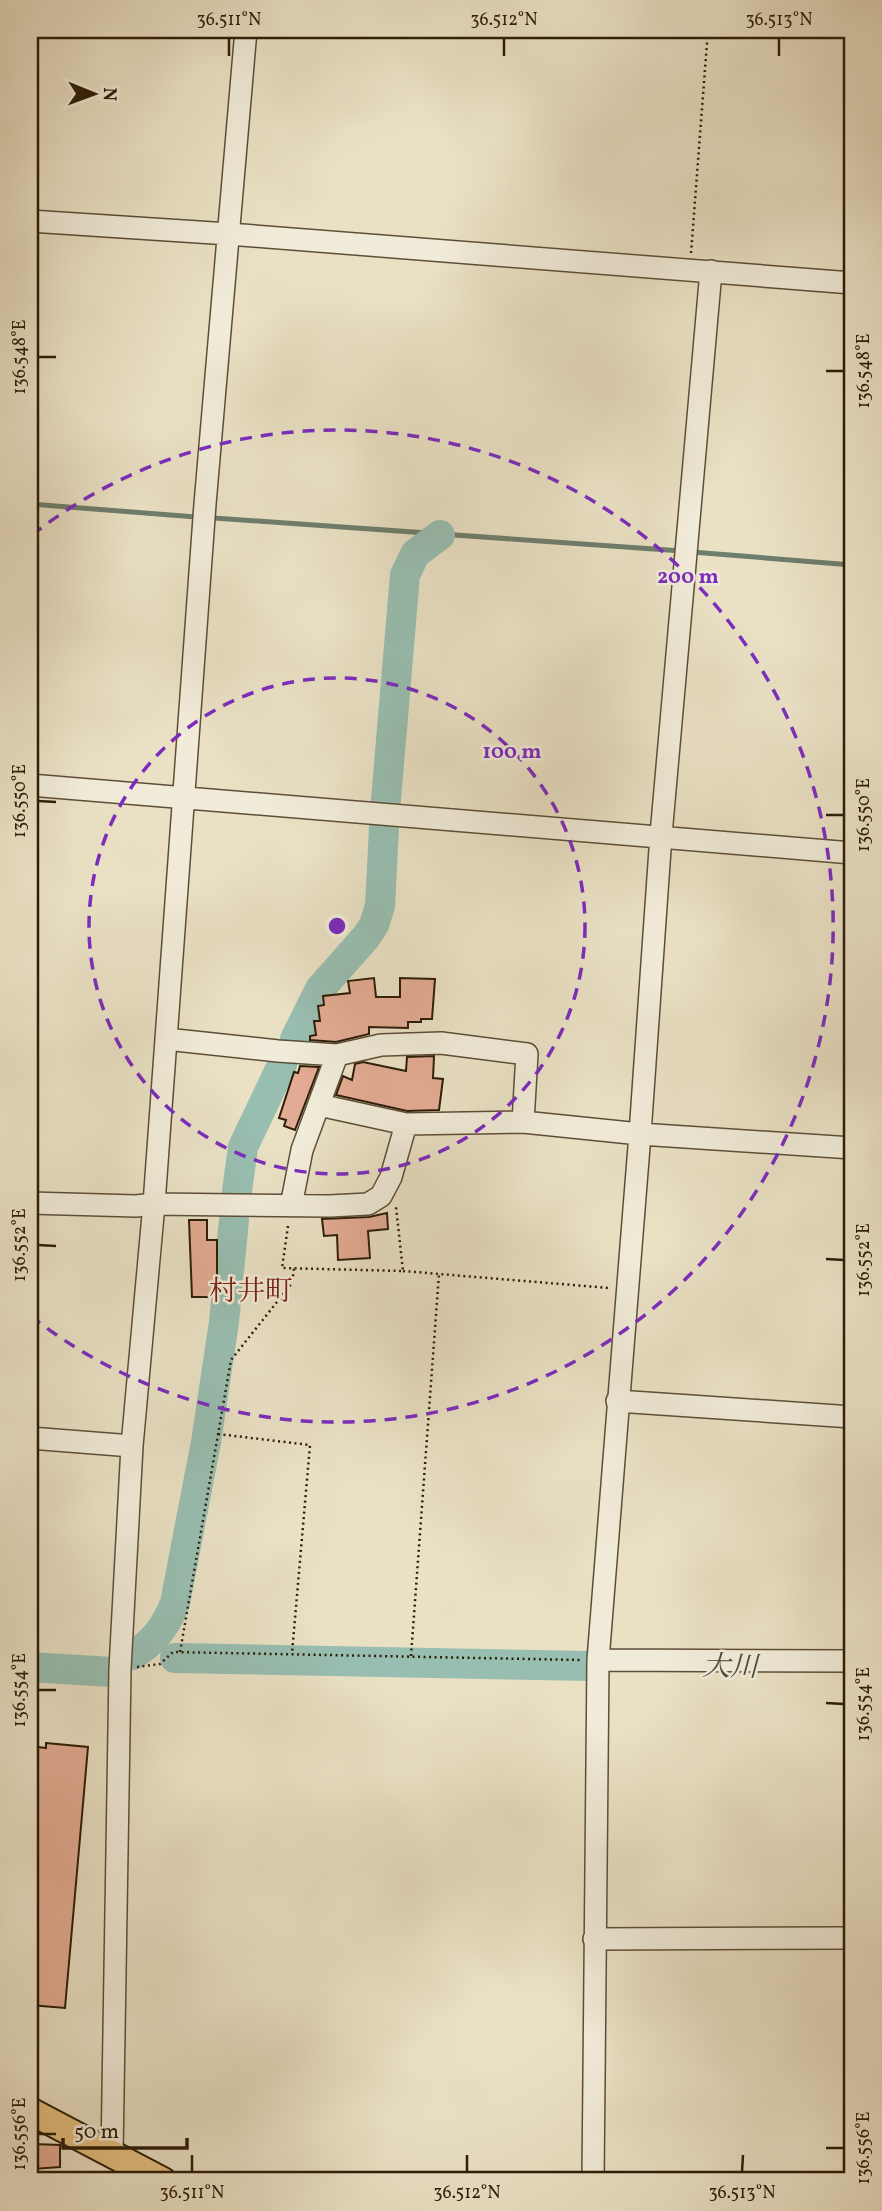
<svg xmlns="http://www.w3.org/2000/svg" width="882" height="2211" font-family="Vollkorn,'Noto Serif JP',serif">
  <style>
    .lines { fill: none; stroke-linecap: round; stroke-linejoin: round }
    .stream { stroke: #6d7e6d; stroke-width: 5 }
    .river { stroke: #98beb1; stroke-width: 30 }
    .building { fill: #e3ab93; stroke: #2c1d08; stroke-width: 2 }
    .minor-casing { stroke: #5c4e37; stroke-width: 24 }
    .major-casing { stroke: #2c1d08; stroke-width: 30 }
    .path { stroke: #2c1d08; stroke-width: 2.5; stroke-dasharray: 2 3.5; stroke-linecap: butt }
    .minor { stroke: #f1ecd9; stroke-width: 21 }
    .major { stroke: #e5c082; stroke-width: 26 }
    .ticks { fill: none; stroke: #2c1d08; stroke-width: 2.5 }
    .ring { fill: none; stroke: #7b2cbf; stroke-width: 3.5; stroke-dasharray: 12 9 }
    .labels { text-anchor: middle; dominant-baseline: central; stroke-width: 5; stroke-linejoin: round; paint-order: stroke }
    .neighbourhood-label { font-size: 28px; fill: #7a1f14; stroke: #f1ecd9 }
    .water-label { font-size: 28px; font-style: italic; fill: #4c4d3b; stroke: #f1ecd9 }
    .centre { fill: #7b2cbf; stroke: #f1ecd9; stroke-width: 3.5 }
    .ring-label { font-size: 21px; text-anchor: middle; font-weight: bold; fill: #7b2cbf; stroke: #f1ecd9; stroke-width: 5; stroke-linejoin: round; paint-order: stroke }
    .neatline { fill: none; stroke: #2c1d08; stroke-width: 2.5 }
    .ticks-label { font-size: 18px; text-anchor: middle; fill: #2c1d08 }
  </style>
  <rect width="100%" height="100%" fill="#eae1c5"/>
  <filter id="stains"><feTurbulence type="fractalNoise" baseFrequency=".00286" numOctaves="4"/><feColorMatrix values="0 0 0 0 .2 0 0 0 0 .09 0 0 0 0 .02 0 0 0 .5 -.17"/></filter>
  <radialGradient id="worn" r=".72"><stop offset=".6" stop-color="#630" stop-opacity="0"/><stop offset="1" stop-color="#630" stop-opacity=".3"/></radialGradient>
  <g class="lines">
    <path class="stream" d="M30,504l166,13
      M214,518l468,33
      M692,552l160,13"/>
    <path class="river" d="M386,800l19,-225 10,-21 25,-19
      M295,1039l25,-50 46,-52 8,-12 6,-19 4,-78
      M237,1191l6,-44 39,-82
      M133,1655c21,-13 33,-29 42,-52l31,-161 18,-120 10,-102
      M175,1658l416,8
      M30,1667l82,5"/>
  </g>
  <path class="building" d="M374,978l2,19h24v-19l35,1 -3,40h-11v3h-13v6l-39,-1v7l-33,8 -26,-2v-4l6,-1 -2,-14h6l-2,-15 6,-1 -1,-9 27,-3 -2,-12z
    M434,1056l-1,22 10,1 -4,31 -32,1 -71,-16 7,-19 9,4 3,-16 8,-2 43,9 1,-14z
    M300,1066l19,1 -24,63 -11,-4 2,-6 -7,-2 15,-46 4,1z
    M387,1213l1,16 -20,2 2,27 -32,2 -1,-25 -13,1 -2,-17 47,-2z
    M189,1220h18v20h10v46h-2v11h-23z
    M46,1743l42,4 -23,261 -35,-3v-259l16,2z
    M33,2144l27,1v22l-27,2z"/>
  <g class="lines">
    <defs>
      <path id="minor" d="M30,221l199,13 623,49
        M30,785l822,68
        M166,1039l112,12 59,4
        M319,1105l87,19
        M30,1203l106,3 18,-2 176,2 38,-2 13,-8 10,-19 15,-53 117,-2 117,12 212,14
        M291,1206l11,-56 35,-95 44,-10 60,-2 86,11 -4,68
        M617,1401l235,16
        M30,1438l102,8
        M598,1660l254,1
        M594,1939l258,-1
        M112,2154l8,-485 12,-223 22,-242 51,-700 41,-474
        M593,2181l5,-521 42,-526 21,-299 50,-564"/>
      <path id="major" d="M30,2111l133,70"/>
    </defs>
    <use href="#minor" class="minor-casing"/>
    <use href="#major" class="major-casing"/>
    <path class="path" d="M691,253l17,-223
      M288,1226l-6,42 121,3 -7,-64
      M403,1271l206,17
      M218,1434l92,11 -18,208
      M180,1652l51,-292 61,-77 2,-15
      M411,1656l28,-382
      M137,1667l23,-3 13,-12 408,8"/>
    <use href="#minor" class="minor"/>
    <use href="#major" class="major"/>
  </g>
  <path class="ticks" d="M229,56v-18M504,56v-18M779,56v-18M38,357h18M826,371h18M38,801l18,1M826,815h18M38,1245l18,1M826,1259l18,1M38,1690h18M826,1703l18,1M38,2134h18M826,2148h18M192,2172v-17M467,2172v-17M742,2172l1,-17"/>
  <g class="ring">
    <circle cx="337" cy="926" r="248"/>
    <path d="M32 535A496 496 0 1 1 32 1317"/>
  </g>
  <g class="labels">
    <g class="neighbourhood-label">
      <text x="251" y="1292">村井町</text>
    </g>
    <g class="water-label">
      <text transform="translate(730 1668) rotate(1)">大川</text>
    </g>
  </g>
  <circle cx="337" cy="926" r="10" class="centre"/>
  <g class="ring-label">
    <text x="688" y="583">200 m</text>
    <text x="512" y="758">100 m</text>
  </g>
  <rect width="882" height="2211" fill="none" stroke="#eae1c5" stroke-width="77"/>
  <g transform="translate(94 94) rotate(91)" stroke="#f1ecd9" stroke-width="5" paint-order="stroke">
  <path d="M0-5L12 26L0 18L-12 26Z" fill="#2c1d08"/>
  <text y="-10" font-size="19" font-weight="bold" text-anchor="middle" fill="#2c1d08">N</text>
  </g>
  <path d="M63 2138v10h124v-10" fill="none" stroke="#2c1d08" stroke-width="3.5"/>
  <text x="74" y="2138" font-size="21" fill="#2c1d08" stroke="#f1ecd9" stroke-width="5" paint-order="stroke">50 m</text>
  <rect x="38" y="38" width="806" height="2134" class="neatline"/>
  <g class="ticks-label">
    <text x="229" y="25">36.511°N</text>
    <text x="504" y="25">36.512°N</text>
    <text x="779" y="25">36.513°N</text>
    <text transform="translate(19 357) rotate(-90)" y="6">136.548°E</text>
    <text transform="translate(863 371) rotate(-90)" y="6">136.548°E</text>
    <text transform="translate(19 801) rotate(-90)" y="6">136.550°E</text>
    <text transform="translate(863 815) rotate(-90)" y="6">136.550°E</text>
    <text transform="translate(19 1245) rotate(-90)" y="6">136.552°E</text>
    <text transform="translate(863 1260) rotate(-90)" y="6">136.552°E</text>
    <text transform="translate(19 1690) rotate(-90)" y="6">136.554°E</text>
    <text transform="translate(863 1704) rotate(-90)" y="6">136.554°E</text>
    <text transform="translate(19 2134) rotate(-90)" y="6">136.556°E</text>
    <text transform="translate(863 2148) rotate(-90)" y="6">136.556°E</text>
    <text x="192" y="2198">36.511°N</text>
    <text x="467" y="2198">36.512°N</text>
    <text x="742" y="2198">36.513°N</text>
  </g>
  <rect width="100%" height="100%" filter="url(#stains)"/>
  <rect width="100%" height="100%" fill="url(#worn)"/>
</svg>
